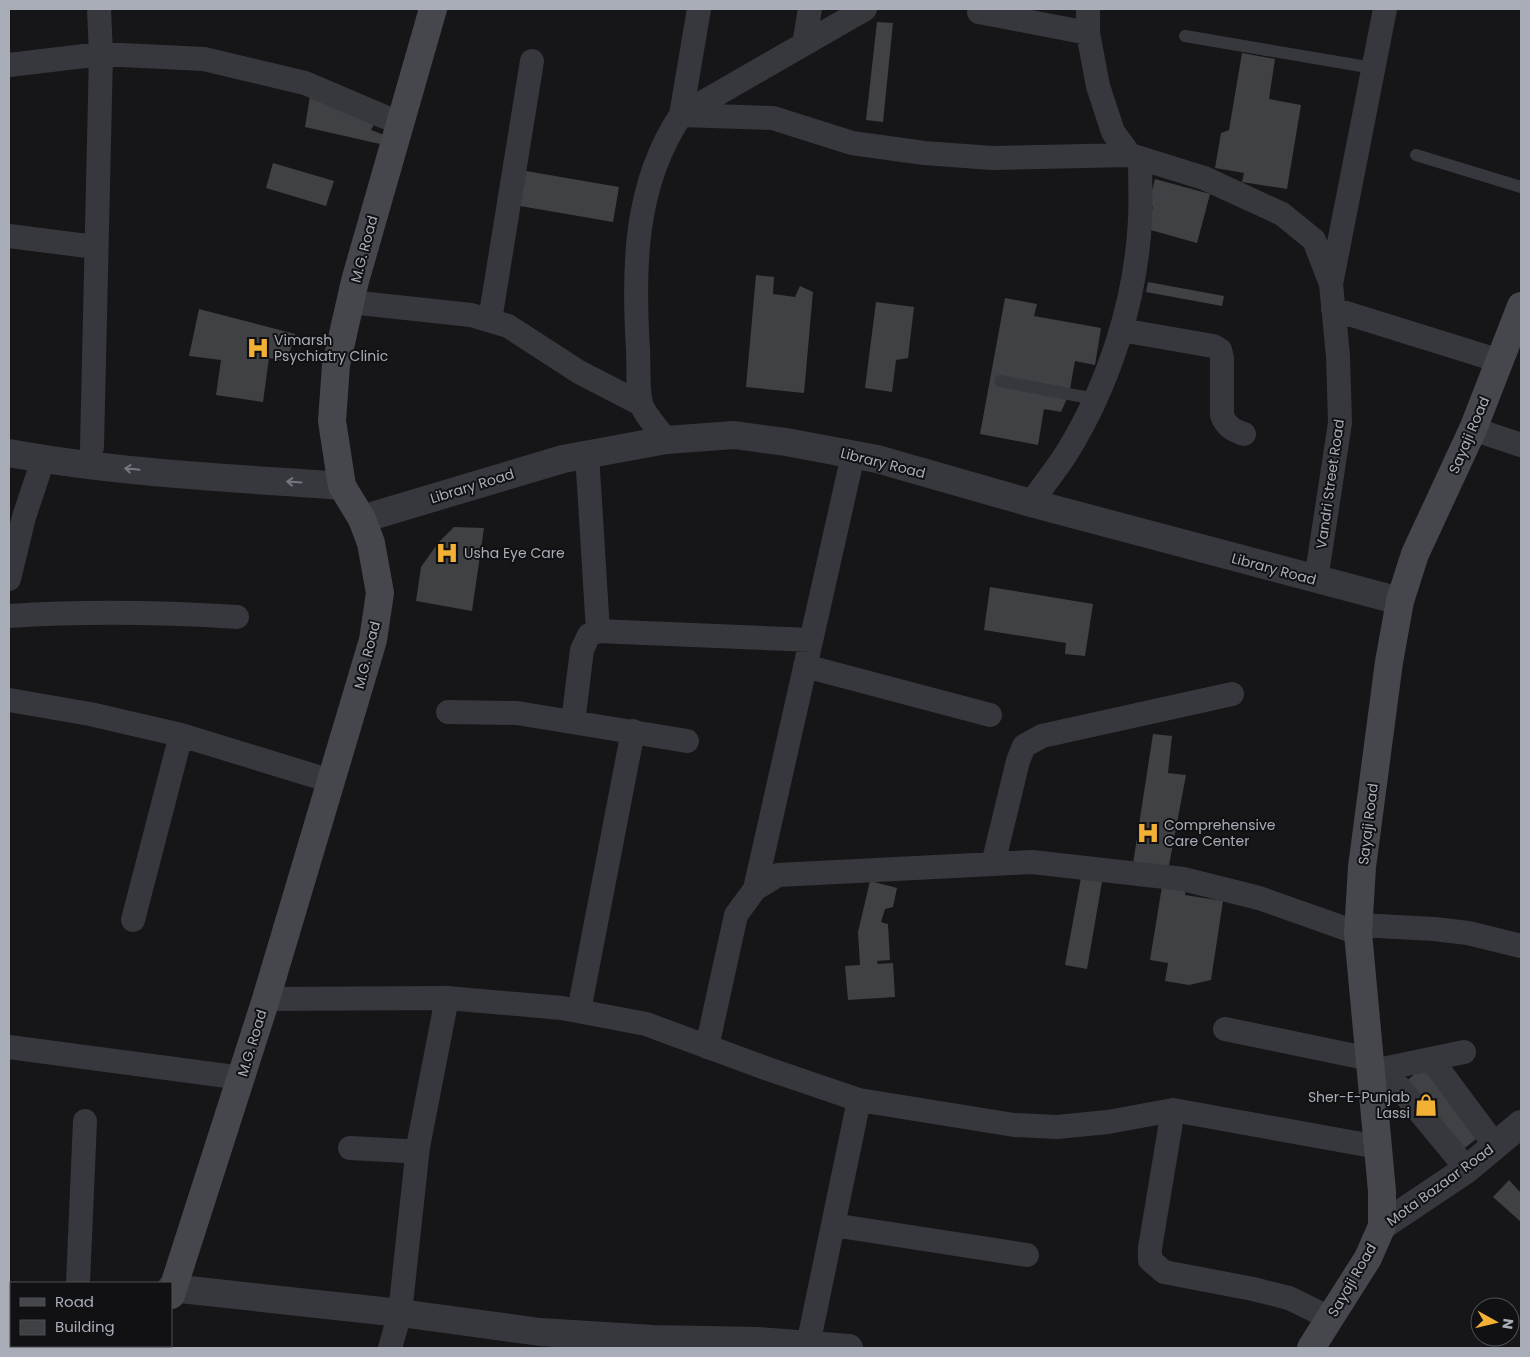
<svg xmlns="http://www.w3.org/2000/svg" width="1530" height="1357" font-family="Poppins,sans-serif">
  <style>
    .building { fill: #404145 }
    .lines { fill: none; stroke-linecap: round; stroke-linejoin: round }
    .service { stroke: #37383d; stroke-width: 12 }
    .minor { stroke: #37383d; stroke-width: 24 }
    .tertiary { stroke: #37383d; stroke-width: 28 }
    .secondary { stroke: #45474d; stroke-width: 28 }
    .oneway { stroke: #757881 }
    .labels { text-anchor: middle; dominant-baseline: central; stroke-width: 4; stroke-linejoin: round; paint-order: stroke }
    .street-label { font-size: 14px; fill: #a8adb8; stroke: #111113 }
    .poi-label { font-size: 14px; fill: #a8adb8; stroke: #111113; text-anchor: start }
  </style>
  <rect width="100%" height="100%" fill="#161618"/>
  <path class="building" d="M877,22l16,1 -10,99 -17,-2z
    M1242,53l33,6 -6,40 32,6 -14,84 -45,-7 2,-9 -29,-5 6,-35 8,-3z
    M310,96l69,18 -8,16 13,5 -4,9 -75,-17z
    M273,163l61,18 -8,25 -60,-18z
    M526,171l93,16 -6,35 -93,-16z
    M1155,179l55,15 -13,49 -50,-14 6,-22 -5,-1z
    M756,275l18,2 -1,17 22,3 5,-11 13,6 -9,101 -58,-6z
    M1148,282l76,14 -2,10 -76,-14z
    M1005,298l32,6 -3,12 67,12 -6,37 -20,-4 -6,33 -8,18 -17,-3 -6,36 -58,-11z
    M876,302l38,5 -6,51 -12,2 -4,32 -27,-4z
    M199,309l96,25 -8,28 -18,-4 -6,44 -47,-7 5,-35 -32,-4z
    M454,527l30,1 -12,83 -56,-10 5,-34 17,-24z
    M990,587l103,17 -8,52 -20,-2 1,-11 -82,-13z
    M1153,734l19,2 -4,37 18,2 -19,101 -35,-6z
    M1082,872l21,4 -16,93 -22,-4z
    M1163,880l24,4 -2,11 38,6 -12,79 -22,5 -24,-4 3,-18 -18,-3z
    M870,881l27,7 -4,19 -8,2 -4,13 7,2 2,36 -13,1 1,3 15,-1 2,34 -47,3 -3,-34 15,-1 -2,-33z
    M1424,1066l57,69 -21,17 -57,-68z
    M1509,1180l12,13v29l-28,-25z"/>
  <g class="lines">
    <path class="service" d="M1185,36l188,32
      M1416,155l105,32
      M1000,381l95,18"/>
    <path class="minor" d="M699,9l-18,106 92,3 79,25 72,10 68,5 138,-3
      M1088,9v24l10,53 15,46 17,23 74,23 78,36 32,26 17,44 7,72 2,67 -24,157
      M979,12l109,21
      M804,44l6,-35
      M9,65l92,-11 103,5 101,24 94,40
      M9,236l86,11
      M1331,284l54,-275
      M350,302l121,13 37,11 71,46 62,32
      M1333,309l167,52
      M490,320l42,-259
      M1121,330l92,16 7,4 2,8v57c4,12 11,15 22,19
      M1473,429l48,16
      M666,440c-6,-9 -23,-27 -25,-37 -4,-16 -2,-37 -3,-53 -5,-82 -4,-165 43,-235l184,-106
      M92,447l9,-393 -2,-45
      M587,454l11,177
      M1031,503c11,-16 24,-32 35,-49 43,-69 70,-153 74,-234 1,-20 0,-40 0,-61
      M9,579l15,-62 19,-57
      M9,616c76,-5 151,-4 228,1
      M805,666l185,49
      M9,700l81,14 91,21 150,46
      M448,712l69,1 170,28
      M573,722l9,-72 7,-15 9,-4 213,9
      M993,864l25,-103 6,-15 18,-10 190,-42
      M755,889l98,-434
      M133,920l48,-185
      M1359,925l75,4 34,4 53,13
      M266,999l181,-1 115,10 84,16 122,45 91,31 155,25 43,2 51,-5 65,-12 205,37
      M579,1011l54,-280
      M1225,1029l145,30
      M9,1047l233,31
      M707,1047l29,-132 19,-26 23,-14 254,-13 151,17 76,19 99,35
      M1431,1059l64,86
      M1384,1069l83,100
      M1373,1071l91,-19
      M1173,1110l-23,138v12l14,12 89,17 36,9 41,20
      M350,1148l55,3 8,-1 5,-3 29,-149
      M833,1225l194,30
      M78,1283l7,-162
      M808,1345l51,-245
      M390,1348l10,-35 18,-166"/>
    <path class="tertiary" d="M9,453c109,20 222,25 333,33
      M362,519l201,-60 103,-19 68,-5 52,7 91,17 154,44 369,98
      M1382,1226l85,-57 54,-45
      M171,1288l229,25 140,19 113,7 104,2 92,7
      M9,1317h2"/>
    <path class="secondary" d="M171,1295l95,-296 107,-359 7,-47 -9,-50 -9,-24 -20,-33 -10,-65 4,-56 19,-84 78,-272
      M156,1348l1,-2
      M1311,1348l57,-90 14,-32v-35l-24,-258 4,-66 27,-205 11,-61 15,-47 58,-125 48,-123"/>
  </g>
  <defs><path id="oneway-shaft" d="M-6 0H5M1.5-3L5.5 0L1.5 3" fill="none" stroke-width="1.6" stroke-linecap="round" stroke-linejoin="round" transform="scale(1.25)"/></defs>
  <g class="oneway">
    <use href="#oneway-shaft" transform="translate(132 469) rotate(-174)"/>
    <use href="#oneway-shaft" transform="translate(294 482) rotate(-176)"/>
  </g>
  <defs>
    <symbol id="hospital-bare" viewBox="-9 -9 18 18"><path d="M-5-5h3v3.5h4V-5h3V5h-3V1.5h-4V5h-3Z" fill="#f2b134" stroke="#111113" stroke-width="2.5" paint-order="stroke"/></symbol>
    <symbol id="shop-bare" viewBox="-9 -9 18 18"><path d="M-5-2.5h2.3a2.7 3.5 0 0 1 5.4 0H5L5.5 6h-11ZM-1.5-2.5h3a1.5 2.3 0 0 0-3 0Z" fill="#f2b134" stroke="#111113" stroke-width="2.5" paint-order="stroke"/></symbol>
  </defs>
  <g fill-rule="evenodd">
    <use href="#hospital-bare" x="242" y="332" width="32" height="32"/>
    <use href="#hospital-bare" x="431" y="537" width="32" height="32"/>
    <use href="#hospital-bare" x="1132" y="817" width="32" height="32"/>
    <use href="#shop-bare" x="1410" y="1089" width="32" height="32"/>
  </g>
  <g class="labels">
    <g class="street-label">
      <text transform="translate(364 249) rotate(-75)">M.G. Road</text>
      <text transform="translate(1469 435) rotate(-67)">Sayaji Road</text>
      <text transform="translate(883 463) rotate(14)">Library Road</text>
      <text transform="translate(1330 484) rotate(-82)">Vandri Street Road</text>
      <text transform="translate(472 486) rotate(-17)">Library Road</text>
      <text transform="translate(1274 569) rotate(15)">Library Road</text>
      <text transform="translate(367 655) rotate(-76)">M.G. Road</text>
      <text transform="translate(1368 824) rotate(-83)">Sayaji Road</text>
      <text transform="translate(252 1043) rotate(-73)">M.G. Road</text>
      <text transform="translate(1440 1185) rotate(-36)">Mota Bazaar Road</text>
      <text transform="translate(1352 1280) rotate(-60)">Sayaji Road</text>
    </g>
    <g class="poi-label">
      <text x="274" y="340">Vimarsh<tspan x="274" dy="16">Psychiatry Clinic</tspan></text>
      <text x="464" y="553">Usha Eye Care</text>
      <text x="1164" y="825">Comprehensive<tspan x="1164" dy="16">Care Center</tspan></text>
      <text x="1410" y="1097" text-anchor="end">Sher-E-Punjab<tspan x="1410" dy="16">Lassi</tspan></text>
    </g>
  </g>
  <rect width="1530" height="1357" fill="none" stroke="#a8adb8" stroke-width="20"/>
  <rect x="10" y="1282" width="162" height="65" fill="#111113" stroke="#4d4f55"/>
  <rect x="20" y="1298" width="25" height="8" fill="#45474d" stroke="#4d4f55"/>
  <text x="55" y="1307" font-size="15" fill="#a8adb8">Road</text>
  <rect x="20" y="1320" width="25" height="15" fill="#404145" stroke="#4d4f55"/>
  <text x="55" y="1332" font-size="15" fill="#a8adb8">Building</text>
  <g transform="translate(1495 1322) rotate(98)"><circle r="24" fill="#111113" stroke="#4d4f55"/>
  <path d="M0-4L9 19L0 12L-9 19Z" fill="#f2b134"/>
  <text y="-8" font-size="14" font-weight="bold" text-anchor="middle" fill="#a8adb8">N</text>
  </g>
</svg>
